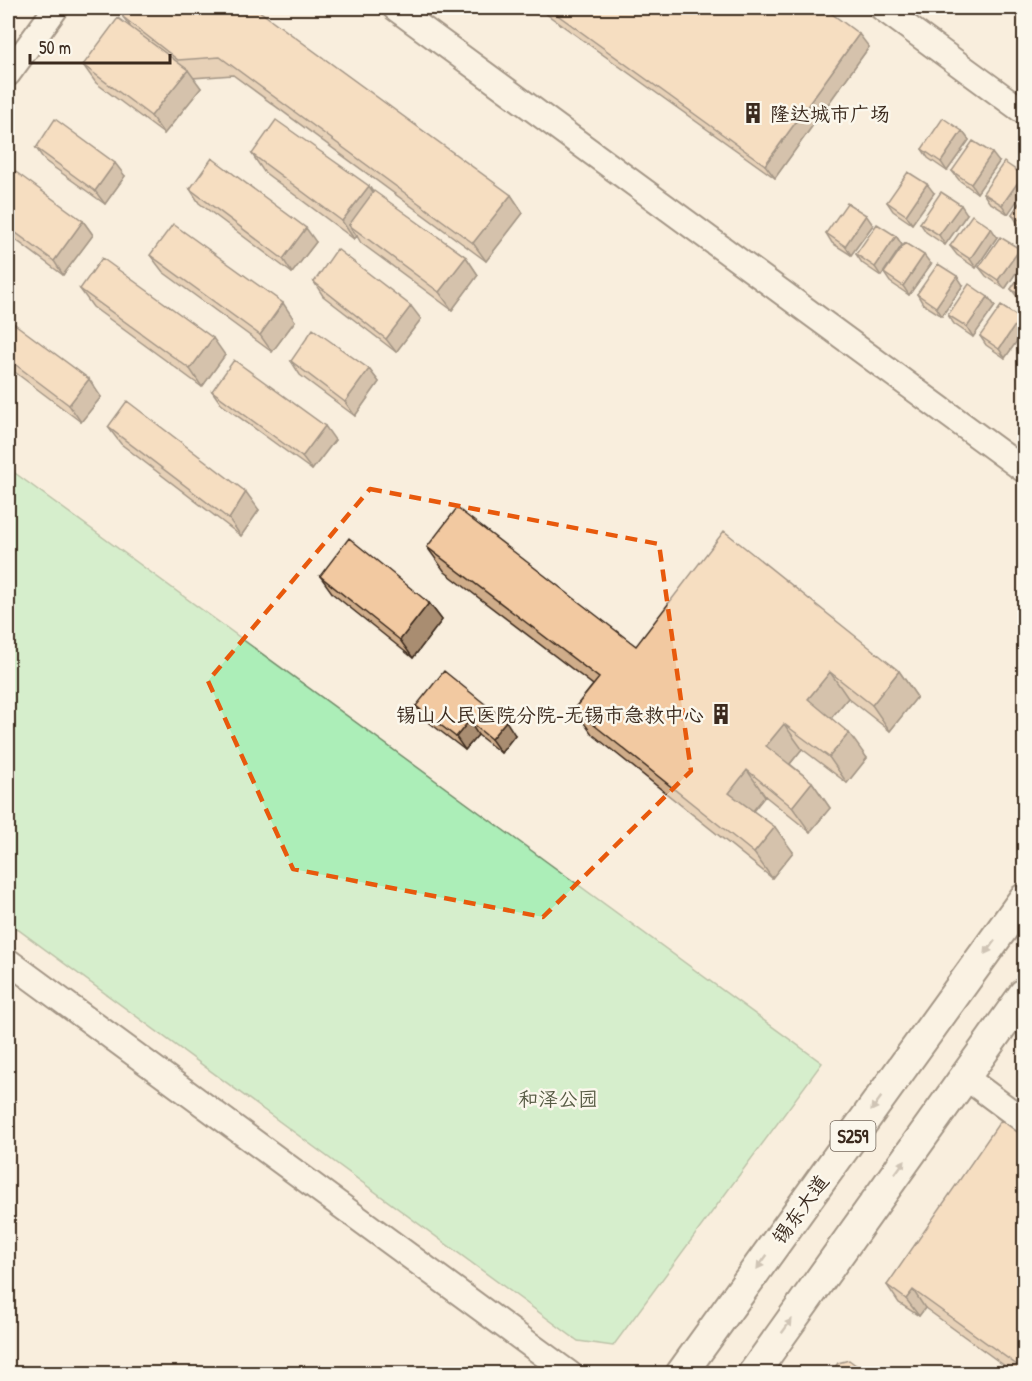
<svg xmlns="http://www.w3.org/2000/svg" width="1032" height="1381" font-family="'Patrick Hand','LXGW WenKai TC',sans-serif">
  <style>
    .green { fill: #aceeb8; stroke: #748c6b; stroke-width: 1.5 }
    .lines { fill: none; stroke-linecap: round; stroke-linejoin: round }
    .minor-casing { stroke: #3b2a1e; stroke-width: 28 }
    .major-casing { stroke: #3b2a1e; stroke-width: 34 }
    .minor { stroke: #fbf7ec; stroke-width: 24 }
    .major { stroke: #fbf7ec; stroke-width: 30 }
    .wall { fill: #d0ad8a; stroke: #3b2a1e; stroke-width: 1.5 }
    .shaded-wall { fill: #a98d71; stroke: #3b2a1e; stroke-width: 1.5 }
    .building { fill: #f2c9a1; stroke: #3b2a1e; stroke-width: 1.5 }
    .oneway { fill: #9b9085 }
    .marked { fill: none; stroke: #e8590c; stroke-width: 4.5; stroke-dasharray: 12 8; stroke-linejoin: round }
    .labels { text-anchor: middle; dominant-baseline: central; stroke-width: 5; stroke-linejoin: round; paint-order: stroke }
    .shield { fill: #fbf7ec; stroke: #75685c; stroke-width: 1.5 }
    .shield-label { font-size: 18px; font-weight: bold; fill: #3b2a1e }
    .poi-label { font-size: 20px; fill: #3b2a1e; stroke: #fbf7ec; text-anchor: start }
    .park-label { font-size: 20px; fill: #575b44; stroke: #fbf7ec }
    .street-label { font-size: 20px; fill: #3b2a1e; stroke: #fbf7ec }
  </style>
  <rect width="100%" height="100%" fill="#f9eedd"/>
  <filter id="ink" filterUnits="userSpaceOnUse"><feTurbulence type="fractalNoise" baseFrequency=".0167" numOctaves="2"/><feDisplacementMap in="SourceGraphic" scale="12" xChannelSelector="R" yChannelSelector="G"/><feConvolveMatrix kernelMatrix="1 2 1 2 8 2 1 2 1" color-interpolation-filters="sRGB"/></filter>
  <g filter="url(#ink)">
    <path class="green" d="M8,468l814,595 -209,283 -35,-5 -570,-419z"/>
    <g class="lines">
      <defs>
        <path id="minor" d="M395,8l629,462
          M882,8l142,104
          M8,74l48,-66
          M8,961l562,413
          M965,1077l59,44"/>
        <path id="major" d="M681,1374l343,-475
          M753,1374l271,-380"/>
      </defs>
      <use href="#minor" class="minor-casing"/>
      <use href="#major" class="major-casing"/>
      <use href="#minor" class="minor"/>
      <use href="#major" class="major"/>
    </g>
    <path class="wall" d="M124,8l387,187 12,18 -37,48 -253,-186 -40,3 8,10 -37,46 -68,-51 -13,-18 47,-39 -7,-9z
      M538,8h286l45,39 -94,131z
      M962,131l7,9 -22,31 -19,-13 -6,-9z
      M36,148l89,28 -20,28 -60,-43z
      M252,154l121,38 93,65 12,18 -26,35 -91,-67 -4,-7 -3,3 -90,-67z
      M999,162l-22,31 -18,-13 -7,-9z
      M1024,177l-16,37 -19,-12 -6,-9z
      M8,178l75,43 10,14 -30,40 -55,-41z
      M190,189l126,53 -24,31 -93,-70z
      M934,193l-22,31 -19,-13 -6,-9z
      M1024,196v32l-6,-4 -6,-10z
      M967,214l-22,31 -19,-13 -6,-9z
      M873,225l-22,30 -19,-12 -6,-10z
      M896,236l6,9 -21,31 -19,-13 -6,-9z
      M997,237l-21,31 -19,-13 -7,-9z
      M1020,249l4,7v5l-19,28 -19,-13 -7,-9z
      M150,255l145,66 -23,31 -109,-80z
      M931,264l-22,31 -19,-13 -6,-9z
      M1024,270v33l-6,-5 -7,-9z
      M314,282l107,37 -25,33 -73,-56z
      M963,285l-21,31 -19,-12 -6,-10z
      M80,289l145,66 -23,32 -109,-80z
      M988,297l7,9 -22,31 -19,-13 -6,-9z
      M1020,318l4,6v7l-19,27 -19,-13 -6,-9z
      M8,319l93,78 -20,25 -73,-55z
      M291,361l78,8 10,13 -24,34 -55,-41z
      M212,391l123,49 -23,30 -91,-66z
      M108,427l151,83 -18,26 -120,-92z
      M427,547l209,99 263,25 18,26 -27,34 -42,-33 -17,20 36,40 -20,25 -45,-34 -12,15 22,18 18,26 -20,24 -45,-36 -12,15 40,41 -21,26 -180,-144 -18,-25 19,-24 -148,-113z
      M320,576l109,27 13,17 -29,38 -80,-64z
      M416,706l99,29 -14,18 -23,-18 -13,15 -39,-30z
      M1024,1137v237h-8l-91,-66 -6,8 -20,-13 -12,-18z"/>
    <path class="shaded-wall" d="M859,34l10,13 -94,131 -10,-13z
      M188,70l13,18 -37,46 -13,-18z
      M962,131l7,9 -22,31 -6,-9z
      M992,153l7,9 -22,31 -6,-9z
      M115,163l10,13 -20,28 -10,-13z
      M1023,175l1,2v14l-16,23 -6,-9z
      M927,184l7,9 -22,31 -6,-9z
      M369,186l12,18 -32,21 8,11 -3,3 -12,-18z
      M511,195l12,18 -37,48 -13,-18z
      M961,205l6,9 -22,31 -6,-10z
      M866,215l7,10 -22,30 -6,-9z
      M83,221l10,14 -30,40 -9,-14z
      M306,228l10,14 -24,31 -9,-14z
      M991,228l6,9 -21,31 -6,-9z
      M896,236l6,9 -21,31 -6,-9z
      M1020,249l4,7v5l-19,28 -7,-9z
      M924,255l7,9 -22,31 -6,-9z
      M466,257l12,18 -26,35 -13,-18z
      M957,276l6,9 -21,31 -6,-9z
      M988,297l7,9 -22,31 -6,-10z
      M283,303l12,18 -23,31 -12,-17z
      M411,306l10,13 -25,33 -10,-13z
      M1020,318l4,6v7l-19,27 -6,-9z
      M213,338l12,17 -23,32 -12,-18z
      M369,369l10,13 -24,34 -10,-14z
      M89,379l12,18 -20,25 -12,-17z
      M325,426l10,14 -23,30 -10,-13z
      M246,492l13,18 -18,26 -12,-17z
      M429,603l13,17 -29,38 -13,-18z
      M899,671l18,26 -27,34 -18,-26z
      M830,672l18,26 -22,26 -18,-25z
      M469,721l9,14 -13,15 -9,-13z
      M506,721l9,14 -14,18 -10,-14z
      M784,724l18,25 -18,22 -18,-25z
      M849,733l18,25 -20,25 -18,-26z
      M747,770l18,26 -18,22 -18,-25z
      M812,782l18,26 -20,24 -18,-25z
      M775,827l18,25 -21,26 -18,-25z
      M913,1290l12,18 -6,8 -13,-17z"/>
    <path class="building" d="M124,8h131l256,187 -38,48 -253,-186 -42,3 -55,-43z
      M548,8h276l35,26 -94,131z
      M118,18l70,52 -37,46 -68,-51z
      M943,118l19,13 -21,31 -19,-13z
      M55,119l60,44 -20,28 -59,-43z
      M276,120l93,66 -27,35 -90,-67z
      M973,141l19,12 -21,31 -19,-13z
      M212,158l94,70 -23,31 -93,-70z
      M1004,162l19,13 -21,30 -19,-12z
      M13,170l70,51 -29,40 -46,-34v-49z
      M908,172l19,12 -21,31 -19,-13z
      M374,191l92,66 -27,35 -90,-67z
      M941,192l20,13 -22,30 -19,-12z
      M1024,196v27l-12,-9z
      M847,203l19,12 -21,31 -19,-13z
      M972,215l19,13 -21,31 -20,-13z
      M173,224l110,79 -23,32 -110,-80z
      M877,224l19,12 -21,31 -19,-13z
      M1000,237l20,12 -22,31 -19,-13z
      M905,243l19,12 -21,31 -19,-13z
      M337,249l74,57 -25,33 -72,-57z
      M102,258l111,80 -23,31 -110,-80z
      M938,264l19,12 -21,31 -19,-13z
      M1024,270v28l-13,-9z
      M969,284l19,13 -21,30 -19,-12z
      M1001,306l19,12 -21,31 -19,-13z
      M8,319l81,60 -20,26 -61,-46z
      M313,329l56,40 -24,33 -54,-41z
      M234,360l91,66 -23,31 -90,-66z
      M127,401l119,91 -17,27 -121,-92z
      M457,508l179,138 88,-115 175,140 -27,34 -42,-33 -22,27 41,34 -20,24 -45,-33 -18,22 46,36 -20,25 -45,-37 -18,23 46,34 -21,26 -180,-144 25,-31 -172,-131z
      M349,538l80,65 -29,37 -80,-64z
      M444,671l62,50 -15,18 -22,-18 -13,16 -40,-31z
      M1001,1120l23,17v233l-111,-80 -7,9 -19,-14z
      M849,1360l19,14h-38l8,-11z"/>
    <defs><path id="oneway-solid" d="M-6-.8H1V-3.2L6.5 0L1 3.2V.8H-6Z" transform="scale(1.5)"/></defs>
    <g class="oneway">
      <use href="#oneway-solid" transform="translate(990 947) rotate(126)"/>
      <use href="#oneway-solid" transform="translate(876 1104) rotate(126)"/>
      <use href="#oneway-solid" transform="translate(900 1167) rotate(-54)"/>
      <use href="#oneway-solid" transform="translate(762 1262) rotate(126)"/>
      <use href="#oneway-solid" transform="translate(787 1326) rotate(-54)"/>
    </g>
  </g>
  <path d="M0 0H1032V1381H0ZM370,489l289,55 32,227 -148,146 -250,-48 -85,-188z" fill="#f9eedd" fill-opacity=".55" fill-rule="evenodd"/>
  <path class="marked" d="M370,489l289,55 32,227 -148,146 -250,-48 -85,-188z"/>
  <defs>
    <symbol id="building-bare" viewBox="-9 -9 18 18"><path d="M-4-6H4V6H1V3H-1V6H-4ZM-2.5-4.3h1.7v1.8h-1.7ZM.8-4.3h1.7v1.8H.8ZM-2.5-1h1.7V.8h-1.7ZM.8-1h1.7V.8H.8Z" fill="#3b2a1e" stroke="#fbf7ec" stroke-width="2.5" paint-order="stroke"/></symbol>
  </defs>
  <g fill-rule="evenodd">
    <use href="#building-bare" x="738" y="98" width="30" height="30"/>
    <use href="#building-bare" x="706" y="699" width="30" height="30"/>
  </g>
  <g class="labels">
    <rect class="shield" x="830.5" y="1121" width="45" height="30" rx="4.5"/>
    <g class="shield-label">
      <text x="853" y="1136">S259</text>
    </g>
    <g class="poi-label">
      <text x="770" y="113">隆达城市广场</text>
      <text x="704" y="714" text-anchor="end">锡山人民医院分院-无锡市急救中心</text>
    </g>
    <g class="park-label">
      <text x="558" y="1098">和泽公园</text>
    </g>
    <g class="street-label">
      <text transform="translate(800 1209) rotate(-54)">锡东大道</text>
    </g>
  </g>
  <rect width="1032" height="1381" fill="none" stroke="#fbf7ec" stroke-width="30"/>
  <rect x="15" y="15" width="1002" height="1351" fill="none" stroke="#3b2a1e" stroke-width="2" filter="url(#ink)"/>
  <path d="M30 54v9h140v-9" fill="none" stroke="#3b2a1e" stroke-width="3"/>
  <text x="39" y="54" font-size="18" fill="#3b2a1e" stroke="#fbf7ec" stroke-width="4.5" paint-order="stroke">50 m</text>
</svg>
